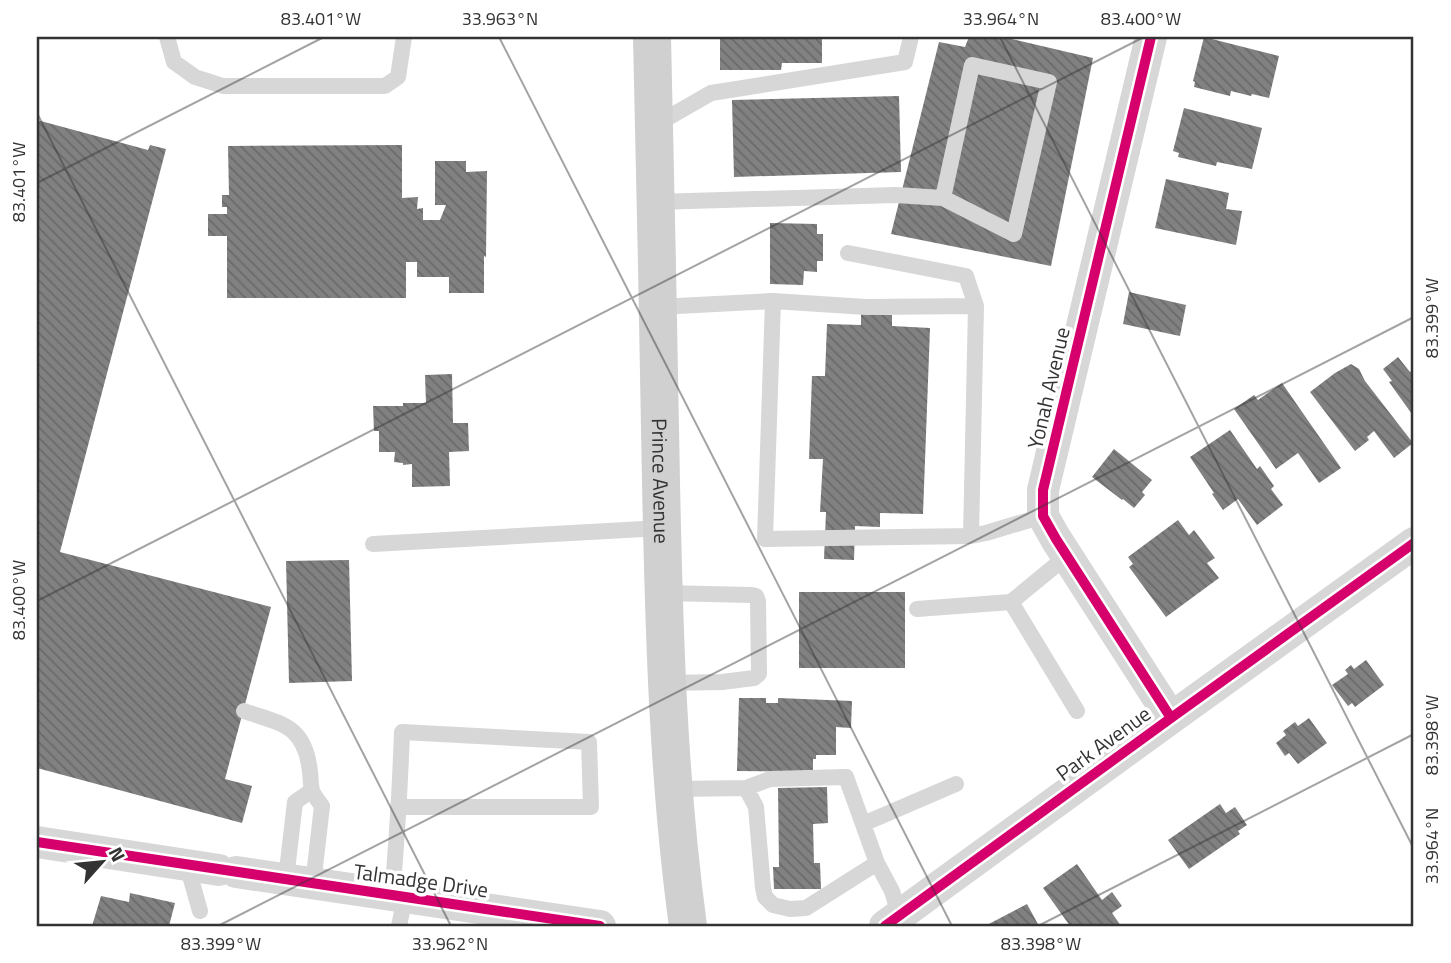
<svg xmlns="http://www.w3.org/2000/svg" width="1451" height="963" font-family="'Titillium Web',sans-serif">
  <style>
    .building { fill: url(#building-back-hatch) }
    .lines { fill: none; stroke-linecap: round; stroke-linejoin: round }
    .service { stroke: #d7d7d7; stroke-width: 16 }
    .minor { stroke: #d7d7d7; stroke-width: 32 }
    .secondary { stroke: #d0d0d0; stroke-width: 38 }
    .cycleway-casing { stroke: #fff; stroke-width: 15 }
    .cycleway { stroke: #d6006c; stroke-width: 10 }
    .ticks { fill: none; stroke: #333; stroke-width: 2; stroke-opacity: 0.45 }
    .labels { text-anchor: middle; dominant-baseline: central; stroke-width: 7; stroke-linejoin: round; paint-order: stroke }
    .street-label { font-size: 21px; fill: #333; stroke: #fff }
    .neatline { fill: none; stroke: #333; stroke-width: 2.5 }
    .ticks-label { font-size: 18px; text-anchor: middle; fill: #333 }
  </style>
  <defs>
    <pattern id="building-back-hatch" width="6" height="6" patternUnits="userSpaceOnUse" patternTransform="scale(1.75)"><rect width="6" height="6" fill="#818181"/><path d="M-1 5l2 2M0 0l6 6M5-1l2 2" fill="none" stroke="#6a6a6a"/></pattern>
  </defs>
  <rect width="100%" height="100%" fill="#fff"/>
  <path class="building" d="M720,37h102v26h-40l-1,7h-61z
    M969,37h34l90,21 -42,208 -160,-32 48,-192 26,5z
    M1204,37l75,19 -10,42 -17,-4 -1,2 -20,-5 -1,5 -36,-9 1,-5 -2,-1z
    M899,96l2,76 -167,5 -2,-77z
    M1184,108l78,20 -10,41 -35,-7 -1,4 -38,-9 1,-4 -6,-2z
    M37,120l111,30 2,-5 16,4 -106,403 211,55 -46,172 27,7 -10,37 -205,-55z
    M402,145v53l16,-1 -1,12 6,-1v12h17l6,-15h-11v-44h31v11l21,-1 -1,86 -2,-1v37h-35v-16h-32v-15h-11v36h-179v-62h-19v-22h19v-7h-5v-12h7l-1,-49z
    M1166,179l63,14 -3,16 16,2 -6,34 -81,-17z
    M770,223l47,1v10h6v27h-6v11l-13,-1 -1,14 -33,-1z
    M1129,292l57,13 -6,31 -57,-12z
    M861,314l31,1v11l38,2 -7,186 -43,-1v14l-25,-1 -1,34 -30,-1 2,-47h-6l3,-53h-14l3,-83h13l2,-52 34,1z
    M1398,357l12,15 4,-3v48l-25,-35 3,-1 -9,-12z
    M1351,364l8,5 6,12 48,62 -19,15 -20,-27 -7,6 2,3 -14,11 -45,-59 25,-19z
    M452,374l1,49h15l1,28 -20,1 1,34 -38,1v-23l-9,1v-2l-9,-1 1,-10h-16v-21h-5l-1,-25h30v-3h23l-1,-28z
    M1282,383l59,85 -22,15 -21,-30 -22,16 -42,-60 20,-14 4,5z
    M1230,430l27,39 3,-3 14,20 -3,3 12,16 -26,20 -19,-26 -15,11 -11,-16 2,-1 -24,-36z
    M1114,449l38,31 -10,12 3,3 -11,13 -11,-9 -1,1 -30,-23z
    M1178,520l11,15 5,-5 21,28 -8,5 12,15 -53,39 -37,-50 4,-3 -5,-7z
    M349,560l3,121 -63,2 -3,-122z
    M799,592h106v76h-106z
    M1366,660l18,25 -29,22 -3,-4 -4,3 -16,-21 16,-11 -3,-4 6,-5 3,4z
    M739,698h27v5h12v-5l74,3 -1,27 -15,-1v28h-20v4h-3v13l-76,-1z
    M1309,718l18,25 -29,21 -9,-11 -4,3 -9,-13 10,-8 -3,-4 12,-9 3,4z
    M827,787l1,36 -15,1 1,39h6l1,26h-47l-1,-22h6l-1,-79z
    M1220,804l6,9 9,-6 12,18 -9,6 2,3 -51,35 -21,-29z
    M1077,864l25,36 10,-8 10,14 -10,7 9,13h-51l-27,-38z
    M130,893l45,10 -6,23h-77l9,-30 28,6z
    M1027,904l12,22h-54z"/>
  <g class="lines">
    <path class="service" d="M167,37l7,25 21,15 28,9h162l13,-9 6,-40
      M657,124l54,-31 194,-31 6,-25
      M656,202l240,-7 47,3 71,36 35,-152 -77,-17 -29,133
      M848,253l118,23 10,30
      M773,301l-8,238 206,-3
      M658,307l115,-6 93,6 110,-1 -5,230 15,-3 57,-17
      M373,544l289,-16
      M663,593l89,2 4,1 2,5 1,73 -5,4 -32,4 -55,1
      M1011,602l66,109
      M917,609l94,-7 56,-46
      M244,711c38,13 61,14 66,61 2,20 -1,17 12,34l-9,78
      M746,788l10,19 7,81 2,9 8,8 17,4 16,-1 71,-45 15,28 8,27
      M674,789l72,-1 24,-9 76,-2 31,86
      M863,824l93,-40
      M187,865l13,46
      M286,879l9,-77 16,-11
      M392,895c5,-54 8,-109 10,-163l187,10 2,65h-193
      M399,926l6,-29"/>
    <path class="minor" d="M1151,37l-108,453v26l13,23 115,179
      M37,842l182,28
      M236,872l364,54
      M885,926l286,-208 243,-175"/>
    <path class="secondary" id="s1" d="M652,37c4,148 6,297 9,445 3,148 7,297 27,444"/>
    <defs>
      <path id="cycleway" d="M1151,37l-108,453v26l13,23 115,179
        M37,842l563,84
        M885,926l286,-208 243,-175"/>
    </defs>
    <use href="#cycleway" class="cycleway-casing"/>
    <use href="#cycleway" class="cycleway"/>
  </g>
  <path class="ticks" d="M499,37l453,889M1000,37l414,812M37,113l414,813M37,183l287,-146M37,601l1107,-564M218,926l1196,-609M1038,926l376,-192"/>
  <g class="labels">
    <g class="street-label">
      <text transform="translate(1048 388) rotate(-77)">Yonah Avenue</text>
      <text stroke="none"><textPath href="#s1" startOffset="444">Prince Avenue</textPath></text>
      <text transform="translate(1103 743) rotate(-36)">Park Avenue</text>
      <text transform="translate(421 880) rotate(8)">Talmadge Drive</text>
    </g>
  </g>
  <rect width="1451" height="963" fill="none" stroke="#ffffff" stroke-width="77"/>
  <g transform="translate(102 862) rotate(63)" stroke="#ffffff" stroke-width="5" paint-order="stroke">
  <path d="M0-5L12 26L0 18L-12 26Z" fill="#333333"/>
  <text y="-10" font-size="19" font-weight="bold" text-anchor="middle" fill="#333333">N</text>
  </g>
  <rect x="38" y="38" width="1374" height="887" class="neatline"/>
  <g class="ticks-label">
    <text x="321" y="25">83.401°W</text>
    <text x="500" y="25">33.963°N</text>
    <text x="1001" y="25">33.964°N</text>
    <text x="1141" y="25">83.400°W</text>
    <text transform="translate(19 182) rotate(-90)" y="6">83.401°W</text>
    <text transform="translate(1432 318) rotate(-90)" y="6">83.399°W</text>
    <text transform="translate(19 600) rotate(-90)" y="6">83.400°W</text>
    <text transform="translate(1432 735) rotate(-90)" y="6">83.398°W</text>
    <text transform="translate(1432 846) rotate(-90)" y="6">33.964°N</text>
    <text x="221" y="950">83.399°W</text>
    <text x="450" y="950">33.962°N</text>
    <text x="1041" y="950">83.398°W</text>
  </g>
</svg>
